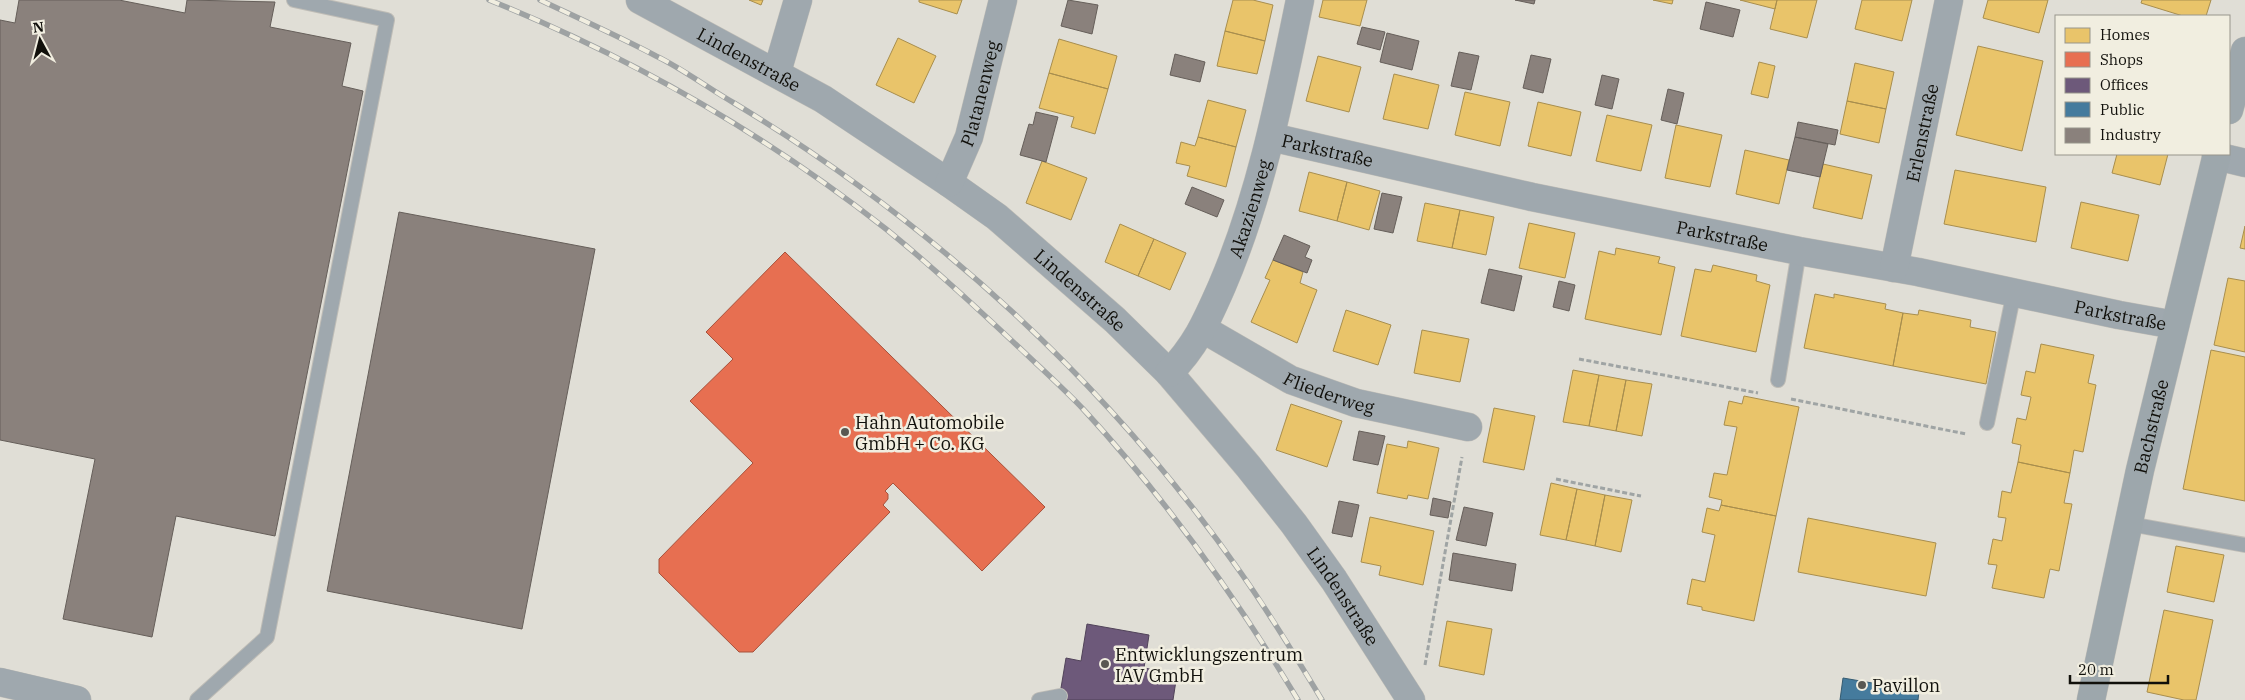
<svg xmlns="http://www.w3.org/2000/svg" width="2245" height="700" font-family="'IBM Plex Serif',serif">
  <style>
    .homes { fill: #e9c46a; stroke: #a88e4e }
    .shops { fill: #e76f51; stroke: #a7523c }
    .offices { fill: #6d597a; stroke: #514359 }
    .public { fill: #457b9d; stroke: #355b71 }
    .industry { fill: #8a817c; stroke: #665f5a }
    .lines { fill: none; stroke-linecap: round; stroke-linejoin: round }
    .lane-casing { stroke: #bebcb6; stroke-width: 16 }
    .street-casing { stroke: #bebcb6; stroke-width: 29 }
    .secondary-casing { stroke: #bebcb6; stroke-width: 29 }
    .path { stroke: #9fa4a4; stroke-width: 3; stroke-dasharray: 5 2.5; stroke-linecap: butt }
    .lane { stroke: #9fa8ae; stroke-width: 14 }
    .street { stroke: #9fa8ae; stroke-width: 28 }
    .secondary { stroke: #9da7ac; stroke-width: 28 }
    .rail-casing { stroke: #9ea2a3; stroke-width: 5.5 }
    .rail { stroke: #f1eee0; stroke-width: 4; stroke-dasharray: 11; stroke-linecap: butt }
    .poi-dot { fill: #595852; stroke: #f1eee0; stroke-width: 2 }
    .labels { text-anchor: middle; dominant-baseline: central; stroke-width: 5; stroke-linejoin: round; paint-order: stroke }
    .street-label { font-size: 18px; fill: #11100b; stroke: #f1eee0 }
    .poi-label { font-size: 18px; fill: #11100b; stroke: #f1eee0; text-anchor: start }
  </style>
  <rect width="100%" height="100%" fill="#e0ded6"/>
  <path class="homes" d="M749,0h14l-2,5z
    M919,0h43l-5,14 -38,-12z
    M1233,0h20l20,5 -8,36 -40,-10z
    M1323,0h44l-7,26 -41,-9z
    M1653,0h20l-1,4z
    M1740,0h37l-2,9z
    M1777,0h40l-10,38 -37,-9z
    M1862,0h50l-10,41 -47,-12z
    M1988,0h60l-9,33 -56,-15z
    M2142,0h69l-5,16h-23l-42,-13z
    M1225,31l40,10 -8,33 -40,-8z
    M898,38l38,18 -22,47 -38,-18z
    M1059,39l58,17 -9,33 -59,-16z
    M1978,46l65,15 -21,90 -66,-16z
    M1318,56l43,11 -12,45 -43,-11z
    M1759,62l16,4 -7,32 -17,-4z
    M1855,63l39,9 -8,37 -39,-8z
    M1049,73l59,16 -13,45 -24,-7 3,-10 -35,-9z
    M1394,74l45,11 -11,44 -45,-10z
    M1465,92l45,10 -10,44 -45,-11z
    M1208,100l38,10 -10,37 -38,-10z
    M1847,101l39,8 -7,34 -39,-9z
    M1538,102l43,10 -10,44 -43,-10z
    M1607,115l45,10 -11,46 -45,-10z
    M1676,125l46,10 -12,52 -45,-9z
    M1198,137l38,10 -10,40 -39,-11 3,-10 -14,-3 5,-21 14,4z
    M1745,150l44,10 -10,44 -43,-10z
    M2117,154h51l-8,31 -48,-12z
    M1042,161l45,17 -16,42 -45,-17z
    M1823,164l49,11 -10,44 -49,-11z
    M1955,170l91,17 -10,55 -92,-18z
    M1309,172l38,10 -10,39 -38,-10z
    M1347,182l33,9 -11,39 -32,-9z
    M2081,202l58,13 -11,46 -57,-13z
    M1425,203l35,7 -8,38 -35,-7z
    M1460,210l34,7 -8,38 -34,-7z
    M1529,223l46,10 -10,45 -46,-10z
    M1120,224l34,15 -16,37 -33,-14z
    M2245,226v23l-5,-1z
    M1154,239l32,14 -16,37 -32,-14z
    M1616,248l44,9 -2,6 17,4 -14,68 -76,-16 14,-68 16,4z
    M1273,260l30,12 -3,11 17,7 -20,53 -46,-21 19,-42 -5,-2z
    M1713,265l44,10 -1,6 14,4 -14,67 -75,-16 14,-67 16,3z
    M2228,278l17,3v71l-31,-7z
    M1815,294l19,4v-4l52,10 -1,5 18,4 -10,53 -89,-18z
    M1346,310l45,15 -13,40 -45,-14z
    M1919,310l52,10 -1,7 26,5 -10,52 -93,-18 10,-53 15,2z
    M1422,330l47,9 -9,43 -46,-9z
    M2041,344l53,11 -6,28 8,2 -13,67 -9,-2 -4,23 -52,-11 3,-17 -9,-2 5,-25 9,2 5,-23 -10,-2 5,-24 9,2z
    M2211,350l34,7v144l-62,-12z
    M1573,370l26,5 -10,51 -26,-4z
    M1599,375l27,5 -10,51 -27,-5z
    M1626,380l26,4 -10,52 -26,-5z
    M1744,396l55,11 -23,109 -55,-11 1,-5 -13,-3 5,-24 13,2 10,-48 -13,-2 5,-24 13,3z
    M1291,404l51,17 -15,46 -51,-17z
    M1494,408l41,8 -11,54 -41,-8z
    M1408,441l31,7 -11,51 -20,-4 -1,4 -30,-6 10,-49 20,4z
    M2018,462l52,11 -6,30 8,1 -13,67 -9,-2 -6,29 -52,-10 5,-23 -9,-1 5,-25 9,2 4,-23 -8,-1 4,-26 9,2z
    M1551,483l26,6 -11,51 -26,-5z
    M1577,489l28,6 -10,51 -29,-6z
    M1605,495l27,5 -11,52 -26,-6z
    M1721,505l55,11 -22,105 -52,-11v-3l-15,-3 5,-25 13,3 10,-47 -13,-3 5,-24 12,3z
    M1370,517l64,14 -11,54 -44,-10 2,-9 -20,-4z
    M1808,518l128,25 -10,53 -128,-24z
    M2176,546l48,9 -10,47 -47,-10z
    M2164,610l49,10 -17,80h-12l-37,-8z
    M1447,621l45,8 -8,46 -45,-9z"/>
  <path class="shops" d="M785,252l260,255 -63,64 -89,-88 -8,8 3,3v5l-5,6 7,7 -137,140h-14l-80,-79v-14l94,-96 -63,-62 43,-42 -27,-27z"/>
  <path class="offices" d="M1087,624l62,11 -5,33 33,6 -4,26h-114l7,-42 15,3z"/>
  <path class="public" d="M1843,678l76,13 -1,9h-78z"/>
  <path class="industry" d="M19,0h100l66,13 2,-13 88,2 -5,25 81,16 -9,43 21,5 -88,445 -99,-20 -24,121 -89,-18 32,-160 -95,-19v-420l15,3z
    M1068,0l30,5 -6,29 -31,-8z
    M1515,0h20l-1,4z
    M1706,2l34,8 -7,27 -33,-8z
    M1362,27l23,5 -5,18 -23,-6z
    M1387,33l32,8 -7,29 -32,-8z
    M1459,52l20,4 -8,34 -20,-4z
    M1175,54l30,8 -5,20 -30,-7z
    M1531,55l20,4 -8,34 -20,-5z
    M1602,75l17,4 -7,30 -17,-4z
    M1668,89l16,4 -7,31 -16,-4z
    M1036,112l22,5 -12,45 -26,-7 9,-31 4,1z
    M1798,122l40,8 -3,15 -40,-8z
    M1795,137l33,7 -8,33 -33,-7z
    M1192,187l32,13 -7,17 -32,-13z
    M1382,193l20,4 -9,36 -19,-4z
    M399,212l196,37 -73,380 -195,-38z
    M1284,235l26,11 -5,11 7,3 -5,13 -34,-13z
    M1489,269l33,7 -8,35 -33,-8z
    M1559,281l16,4 -6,26 -16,-4z
    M1359,431l26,5 -7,29 -25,-5z
    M1433,498l18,4 -3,16 -18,-3z
    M1339,501l20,4 -7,32 -20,-4z
    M1464,507l29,6 -7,33 -30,-6z
    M1453,553l63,11 -4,27 -63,-11z"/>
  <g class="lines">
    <defs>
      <path id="lane" d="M1778,380l21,-129
        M1987,423l27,-131
        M2130,524l115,21
        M197,700l70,-63 120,-617 -93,-20
        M1039,700l21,-4"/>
      <g id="street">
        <path id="s1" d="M640,0l183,99 126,84 48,34 118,103 54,53 79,93 46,58 40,56 77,120"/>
        <path d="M777,72l21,-72"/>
        <path id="s2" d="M1271,137l261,60 267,54 119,21 201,43 56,10"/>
        <path d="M2216,156l29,7"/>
        <path id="s3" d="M949,183l20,-46 34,-137"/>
        <path id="s4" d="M1894,268l55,-268"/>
        <path id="s5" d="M1203,329l88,51 65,23 112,24"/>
        <path id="s6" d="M1169,373c27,-27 38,-53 53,-87 39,-91 58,-189 78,-286"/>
        <path d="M0,682l77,18"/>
      </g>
      <g id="secondary">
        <path d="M2229,110l16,-59"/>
        <path id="s7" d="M2091,700l49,-230 77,-316"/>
      </g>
    </defs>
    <use href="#lane" class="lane-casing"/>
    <use href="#street" class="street-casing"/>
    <use href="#secondary" class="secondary-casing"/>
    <path class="path" d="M1579,359l179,34
      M1791,399l175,35
      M1556,479l85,17
      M1425,665l37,-208"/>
    <use href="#lane" class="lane"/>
    <use href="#street" class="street"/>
    <use href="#secondary" class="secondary"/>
    <defs>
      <path id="rail" d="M489,0c142,57 277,135 397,229 48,39 93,81 139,124 20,19 40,37 59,57 81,88 152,187 214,290
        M540,0c38,18 78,36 116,56 27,13 52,32 78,47 199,120 374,280 507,470 29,41 55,84 81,127"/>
    </defs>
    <use href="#rail" class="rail-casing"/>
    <use href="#rail" class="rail"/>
  </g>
  <g class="poi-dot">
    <circle cx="845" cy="432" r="5"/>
    <circle cx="1105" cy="664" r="5"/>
    <circle cx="1862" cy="685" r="5"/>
  </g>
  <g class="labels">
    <g class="street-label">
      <text stroke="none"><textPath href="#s1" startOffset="124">Lindenstraße</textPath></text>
      <text stroke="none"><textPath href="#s3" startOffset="95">Platanenweg</textPath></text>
      <text stroke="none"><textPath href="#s4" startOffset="138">Erlenstraße</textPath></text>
      <text stroke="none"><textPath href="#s2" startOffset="58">Parkstraße</textPath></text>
      <text stroke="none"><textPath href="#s6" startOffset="185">Akazienweg</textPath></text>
      <text stroke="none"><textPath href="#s2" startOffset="462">Parkstraße</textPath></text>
      <text stroke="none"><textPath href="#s1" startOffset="529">Lindenstraße</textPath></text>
      <text stroke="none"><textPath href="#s2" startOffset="868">Parkstraße</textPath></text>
      <text stroke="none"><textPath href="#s5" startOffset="142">Fliederweg</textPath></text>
      <text stroke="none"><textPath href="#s7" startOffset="280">Bachstraße</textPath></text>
      <text stroke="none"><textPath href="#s1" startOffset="934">Lindenstraße</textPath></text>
    </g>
    <g class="poi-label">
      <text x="855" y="422">Hahn Automobile<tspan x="855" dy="21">GmbH + Co. KG</tspan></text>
      <text x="1115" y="654">Entwicklungszentrum<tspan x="1115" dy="21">IAV GmbH</tspan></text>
      <text x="1872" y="685">Pavillon</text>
    </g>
  </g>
  <rect x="2055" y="15" width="175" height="140" fill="#f1eee0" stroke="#97958b"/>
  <rect x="2065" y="28" width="25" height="15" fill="#e9c46a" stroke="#97958b"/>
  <text x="2100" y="40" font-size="15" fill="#11100b">Homes</text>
  <rect x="2065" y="52" width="25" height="15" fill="#e76f51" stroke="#97958b"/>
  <text x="2100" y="65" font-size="15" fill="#11100b">Shops</text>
  <rect x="2065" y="78" width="25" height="15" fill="#6d597a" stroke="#97958b"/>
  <text x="2100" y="90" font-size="15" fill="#11100b">Offices</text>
  <rect x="2065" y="102" width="25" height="15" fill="#457b9d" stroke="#97958b"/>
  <text x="2100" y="115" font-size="15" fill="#11100b">Public</text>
  <rect x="2065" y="128" width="25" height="15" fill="#8a817c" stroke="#97958b"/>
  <text x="2100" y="140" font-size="15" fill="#11100b">Industry</text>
  <g transform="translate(40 40) rotate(353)" stroke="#f1eee0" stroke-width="4" paint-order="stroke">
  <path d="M0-4L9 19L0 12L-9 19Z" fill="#11100b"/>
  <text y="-8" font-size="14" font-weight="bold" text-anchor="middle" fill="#11100b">N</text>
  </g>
  <path d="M2070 675v8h98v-8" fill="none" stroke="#11100b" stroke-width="2.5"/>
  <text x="2078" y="675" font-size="15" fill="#11100b" stroke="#f1eee0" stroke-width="4" paint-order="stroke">20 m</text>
</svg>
